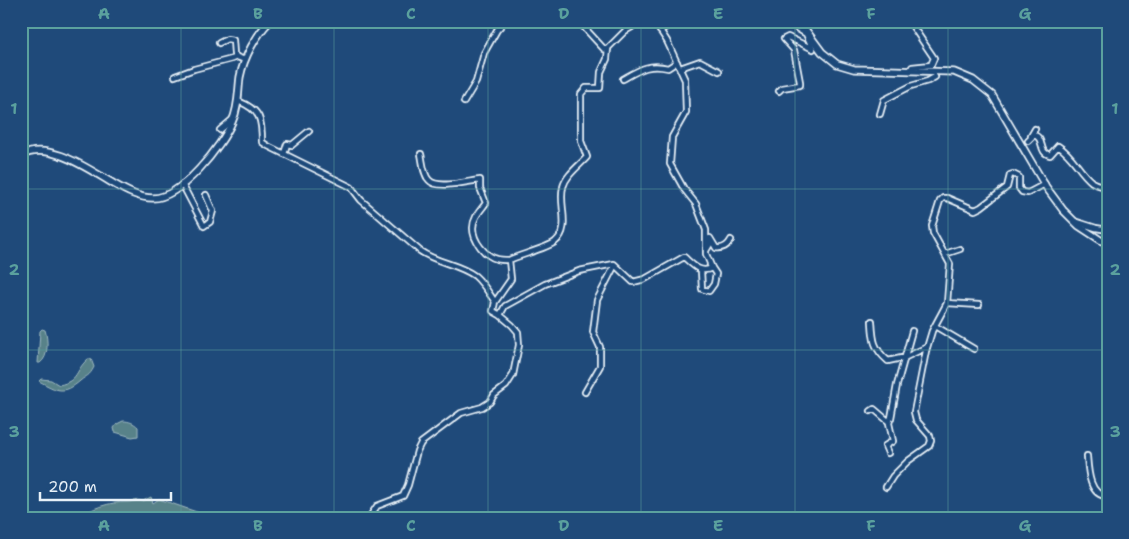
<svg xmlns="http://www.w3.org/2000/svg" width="1129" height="539" font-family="'Shantell Sans',sans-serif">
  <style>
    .green { fill: #598289; stroke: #a0bac0 }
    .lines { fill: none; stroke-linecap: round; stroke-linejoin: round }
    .minor-casing { stroke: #e8f1f8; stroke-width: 8 }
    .secondary-casing { stroke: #e8f1f8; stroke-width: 9 }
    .minor { stroke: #1f4a7a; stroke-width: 4.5 }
    .secondary { stroke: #1f4a7a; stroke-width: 5.5 }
    .grid { fill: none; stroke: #5ba19e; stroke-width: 1; stroke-opacity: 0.55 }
    .neatline { fill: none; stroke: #5ba19e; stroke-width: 2 }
    .grid-label { font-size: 16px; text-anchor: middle; font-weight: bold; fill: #5ba19e }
  </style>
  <rect width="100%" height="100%" fill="#1f4a7a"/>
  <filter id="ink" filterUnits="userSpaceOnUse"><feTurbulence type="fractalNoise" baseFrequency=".02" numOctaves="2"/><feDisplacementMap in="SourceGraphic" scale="10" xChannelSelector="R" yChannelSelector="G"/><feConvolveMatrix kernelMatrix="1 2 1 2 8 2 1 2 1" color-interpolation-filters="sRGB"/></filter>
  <g filter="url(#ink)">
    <path class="green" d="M42,329l3,1c3,9 4,27 -5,33h-2l2,-32z
      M88,359h3l3,8c-5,10 -7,8 -14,14 -16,14 -23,10 -41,0l2,-2 10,1 8,5c20,-4 16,-15 29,-26z
      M123,421c6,0 11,2 15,6v9l-6,1 -17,-5 -1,-4 3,-4z
      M151,497l2,6 6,-4 55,19h-137c15,-10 32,-16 50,-16 6,0 9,-3 16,-1z"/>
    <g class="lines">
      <defs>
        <path id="minor" d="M632,21v6l-7,4 -17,17 -1,11 -6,13 -1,16h-14l-5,6v47l6,16c-8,9 -21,18 -24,30 -5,18 9,41 -8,55 -8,6 -35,13 -46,18l2,19 -16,23 -2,9 7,4 5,-9 40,-22 34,-13 35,-7 19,18 12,-3 39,-22c9,8 16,17 28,11l-6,-14v-24l-10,-26 -12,-15 -14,-25 2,-27 14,-25 -1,-32 -18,-39 -13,-20
          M785,21l23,14
          M909,21l25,37 -3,7 -19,2 -2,4
          M581,24l23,25 4,1
          M660,31l15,-10
          M219,43l8,-4 6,1 1,14 3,3
          M680,68l20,-7 19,10
          M175,76l19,-7 38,-10 5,-2 8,3
          M623,79c16,-9 26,-16 45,-11l9,-6
          M779,91l3,-3 18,-3v-3l-6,-32 -10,-11 4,-2 25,12 -7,-15
          M238,101c23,9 24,19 24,41l6,4 83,41 10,13 59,51c17,12 39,13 55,25 8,7 14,17 20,26
          M464,102l12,-20 8,-29 13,-23 8,-9
          M880,114l4,-14 27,-14 17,-5 7,-4
          M220,130l13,-11
          M1031,136l4,-7
          M1028,141l6,-6c11,3 4,18 16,20l8,-9c16,10 20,25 34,36 4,3 11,4 16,6
          M284,154l3,-10 5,1 17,-14
          M421,154c2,8 2,20 8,26 8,10 40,1 51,0v8l6,15c-6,8 -13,15 -13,25 0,13 12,28 24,31 3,1 8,1 12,1
          M182,184l22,42 6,-4 3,-11 -7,-16
          M1074,221l22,7 12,2
          M707,249l3,-5v-6l6,10c6,1 12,-2 15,-8
          M945,254l15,-5
          M701,271l1,18 7,2 5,-7 2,-10 -6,-9
          M947,303l32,2
          M872,321c1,18 1,27 16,40l18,-4 21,-10
          M935,326l39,23
          M585,392l15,-26v-19l-7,-15 4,-32 18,-35
          M871,411l3,-2 14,12 3,-3 6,-33 15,-54
          M888,453l-3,-7 8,-5 -4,-18 1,-3
          M1087,456c1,13 2,41 21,40
          M886,487l7,-11 15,-15 21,-15 2,-5 -1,-5 -14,-16 -2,-8 12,-61 6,-20 15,-28 3,-39 -17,-31 -1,-7 8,-25 3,-3h4l28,12 6,-3 26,-20 3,-12 3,-1 6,3v11l3,4 6,1 17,-9
          M369,518l8,-12 26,-10 5,-11 9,-34 4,-8 40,-30 21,-6 8,-5 4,-7 12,-9 7,-11 6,-30 -1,-13 -6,-7 -12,-10"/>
        <path id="secondary" d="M799,21l23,31 15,12 17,5 100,3 19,8 19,15 54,92 17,23 16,16 29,19
          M21,156c27,-17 70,15 93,28 12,7 25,14 39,14 28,0 69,-52 79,-76 7,-15 6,-30 8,-45 4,-20 16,-42 30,-56"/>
      </defs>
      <use href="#minor" class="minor-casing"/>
      <use href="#secondary" class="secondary-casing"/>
      <use href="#minor" class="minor"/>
      <use href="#secondary" class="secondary"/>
    </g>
  </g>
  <path class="grid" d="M181,21v497M334,21v497M488,21v497M641,21v497M795,21v497M948,21v497M21,189h1087M21,350h1087"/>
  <rect width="1129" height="539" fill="none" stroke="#1f4a7a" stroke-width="55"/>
  <path d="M40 492v8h131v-8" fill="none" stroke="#e8f1f8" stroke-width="2.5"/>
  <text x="48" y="492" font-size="15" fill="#e8f1f8" stroke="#1f4a7a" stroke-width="4" paint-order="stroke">200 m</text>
  <rect x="28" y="28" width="1074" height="484" class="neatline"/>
  <g class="grid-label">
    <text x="104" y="19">A</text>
    <text x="258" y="19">B</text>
    <text x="411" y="19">C</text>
    <text x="564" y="19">D</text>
    <text x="718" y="19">E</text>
    <text x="871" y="19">F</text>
    <text x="1025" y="19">G</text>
    <text x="14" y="114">1</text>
    <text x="1115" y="114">1</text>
    <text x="14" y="275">2</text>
    <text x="1115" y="275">2</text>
    <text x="14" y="437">3</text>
    <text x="1115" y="437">3</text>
    <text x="104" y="531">A</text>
    <text x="258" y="531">B</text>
    <text x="411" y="531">C</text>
    <text x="564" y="531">D</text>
    <text x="718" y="531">E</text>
    <text x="871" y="531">F</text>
    <text x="1025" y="531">G</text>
  </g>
</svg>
